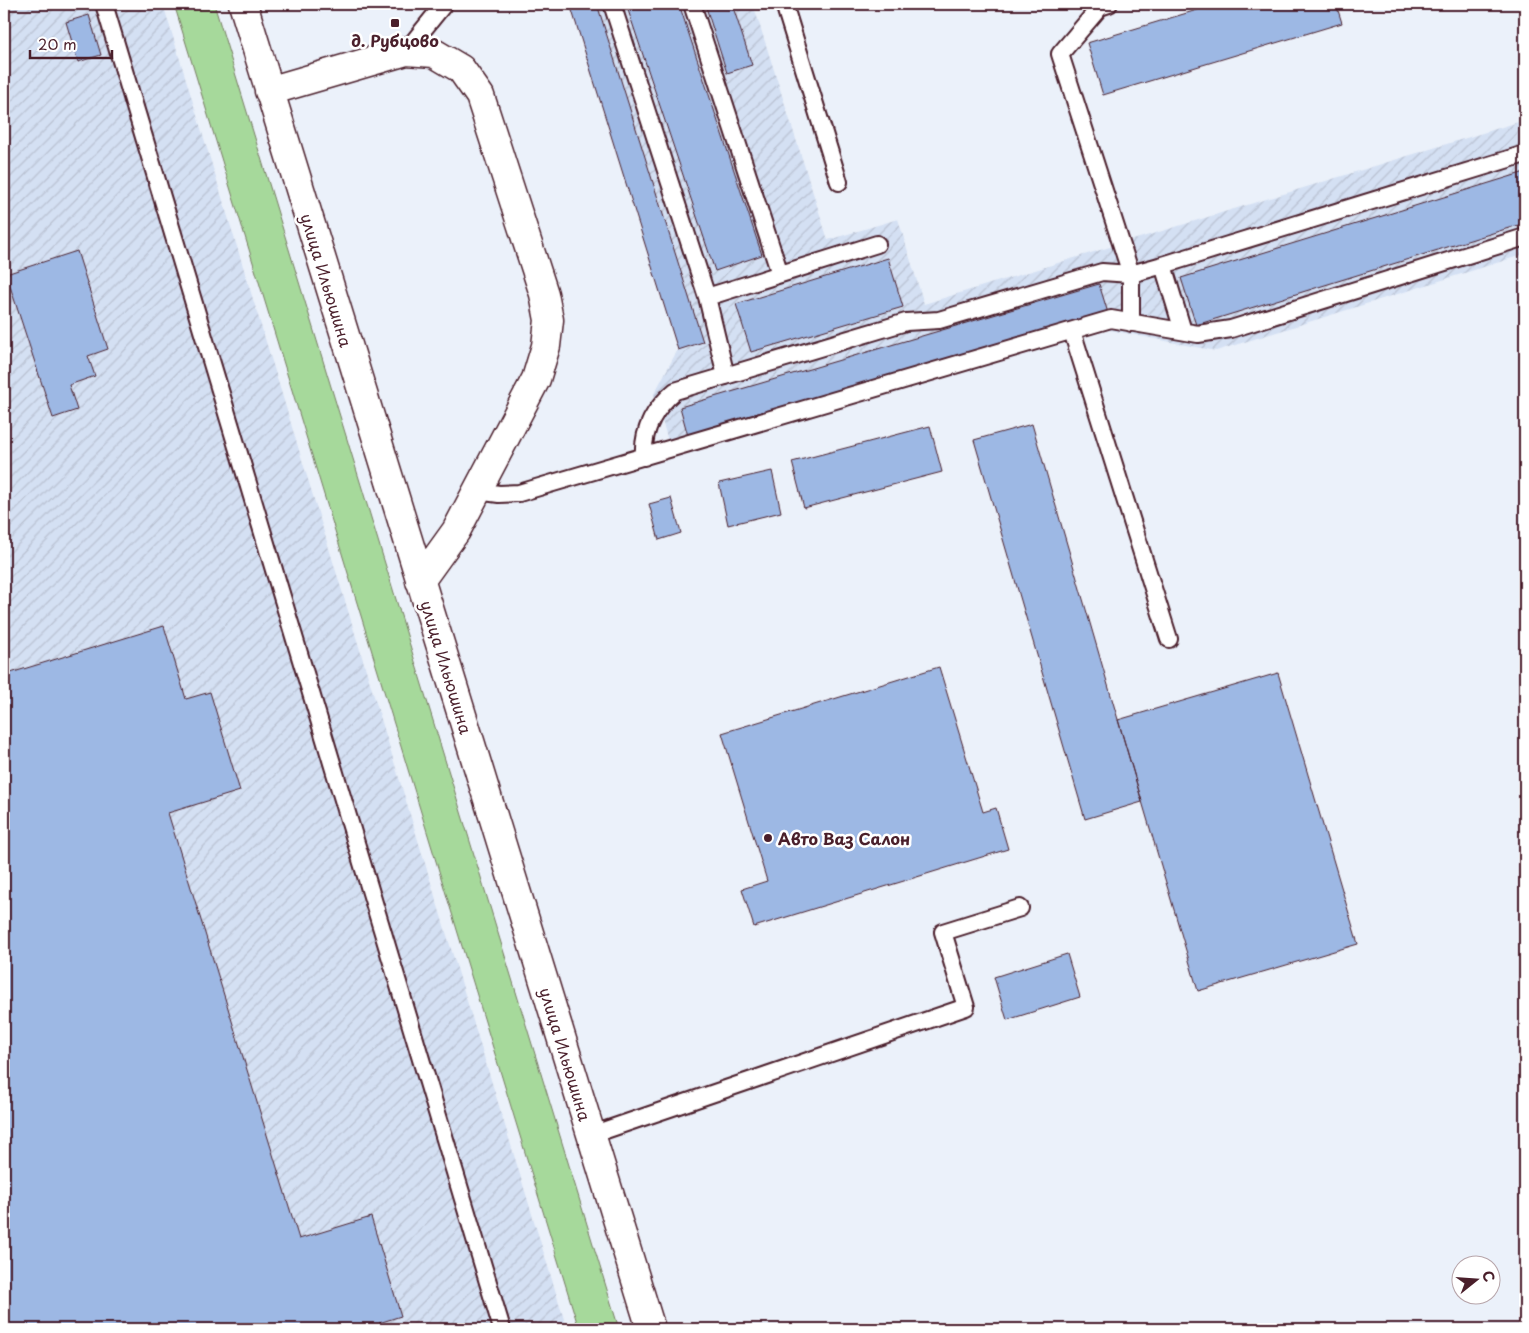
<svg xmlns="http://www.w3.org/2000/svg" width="1529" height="1333" font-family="'Playpen Sans',sans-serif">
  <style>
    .industrial { fill: url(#industrial-furrows) }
    .green { fill: #a6d99b; stroke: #787c63 }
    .building { fill: #9db8e4; stroke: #4a1f2b }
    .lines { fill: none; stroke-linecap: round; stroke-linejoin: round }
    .service-casing { stroke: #4a1f2b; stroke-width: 20 }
    .minor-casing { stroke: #4a1f2b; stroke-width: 31 }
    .service { stroke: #fff; stroke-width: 16 }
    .minor { stroke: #fff; stroke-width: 28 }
    .poi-dot { fill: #4a1f2b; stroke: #fff; stroke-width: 2 }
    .labels { text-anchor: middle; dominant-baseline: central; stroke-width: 5; stroke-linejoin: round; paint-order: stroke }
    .poi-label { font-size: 16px; font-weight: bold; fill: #4a1f2b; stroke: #fff }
    .street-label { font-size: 16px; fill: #4a1f2b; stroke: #fff }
  </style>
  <defs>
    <pattern id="industrial-furrows" width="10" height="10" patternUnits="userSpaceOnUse" patternTransform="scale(1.25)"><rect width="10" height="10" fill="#d4e0f3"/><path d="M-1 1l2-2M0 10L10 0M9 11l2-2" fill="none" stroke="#b8c0d0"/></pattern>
  </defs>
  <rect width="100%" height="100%" fill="#ebf1fa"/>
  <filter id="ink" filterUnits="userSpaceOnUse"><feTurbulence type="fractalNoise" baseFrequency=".02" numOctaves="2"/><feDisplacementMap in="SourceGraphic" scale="10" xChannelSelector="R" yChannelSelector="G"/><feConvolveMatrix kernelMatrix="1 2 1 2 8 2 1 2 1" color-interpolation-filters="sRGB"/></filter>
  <g filter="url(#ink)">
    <path class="industrial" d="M4,4h159l404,1325h-563z
      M570,4h183l75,236 70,-21 26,85 601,-184v134l-309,97 -111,-22 -432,128 -19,-63 24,-45z"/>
    <path class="green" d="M174,4h40l405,1325h-40z"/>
    <path class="building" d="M570,4h27l106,338 -25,8z
      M626,4h53l83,251 -47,16z
      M705,4h27l20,61 -25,8z
      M1217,4h119l6,19 -239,72 -16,-52z
      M89,15l12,40 -23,7 -12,-40z
      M1525,172v51l-329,102 -15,-47z
      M77,251l31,98 -20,7 7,20 -26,9 8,25 -24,8 -47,-144z
      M888,258l15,49 -152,45 -15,-48z
      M1099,284l9,29 -420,123 -8,-29z
      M1032,424l110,378 -57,17 -111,-379z
      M930,426l12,46 -138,36 -12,-46z
      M772,471l9,41 -53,13 -9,-42z
      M671,498l10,35 -22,7 -10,-36z
      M164,626l22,73 24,-7 30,99 -72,22 131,426 72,-22 30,99 -22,7 2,6h-377v-654z
      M939,667l44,145 13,-4 12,41 -254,78 -12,-38 25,-8 -45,-148z
      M1278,673l80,271 -160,47 -80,-271z
      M1067,954l13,43 -73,23 -13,-43z"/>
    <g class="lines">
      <defs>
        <path id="service" d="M104,4l398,1325
          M612,4l95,293 170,-53
          M692,4l88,270
          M784,4l55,178
          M1109,4l-9,3 -40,47 71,220v49
          M406,51l38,-47
          M1163,265l20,66
          M707,297l19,79
          M1072,331l97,308
          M644,457c-2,-27 11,-49 31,-66l231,-69 33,-2 163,-48 29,2 32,-9 362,-111
          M477,491l22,3 20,-1 592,-174 87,15 33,-5 294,-92
          M591,1135l375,-128 -23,-75 77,-24"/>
        <path id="minor" d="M243,4l408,1325
          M269,91l137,-40 28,2 27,16 19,27 64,198 5,26 -3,26 -10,33 -80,152 -36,50"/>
      </defs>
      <use href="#service" class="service-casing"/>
      <use href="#minor" class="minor-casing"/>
      <use href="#service" class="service"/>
      <use href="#minor" class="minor"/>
    </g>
  </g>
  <g class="poi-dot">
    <rect x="390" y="18" width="10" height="10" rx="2.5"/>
    <circle cx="768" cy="838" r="5"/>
  </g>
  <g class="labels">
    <g class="poi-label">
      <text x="395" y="40">д. Рубцово</text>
      <text x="778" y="838" text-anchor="start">Авто Ваз Салон</text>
    </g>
    <g class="street-label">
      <text transform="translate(327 280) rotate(73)">улица Ильюшина</text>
      <text transform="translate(447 667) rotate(73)">улица Ильюшина</text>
      <text transform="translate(566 1054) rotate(73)">улица Ильюшина</text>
    </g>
  </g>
  <rect width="1529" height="1333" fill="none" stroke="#fff" stroke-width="20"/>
  <rect x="10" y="10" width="1509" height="1313" fill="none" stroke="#4a1f2b" stroke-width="2" filter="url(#ink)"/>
  <g transform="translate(1476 1280) rotate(73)"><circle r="24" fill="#ffffff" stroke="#b7a5aa"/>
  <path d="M0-4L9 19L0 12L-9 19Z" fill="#4a1f2b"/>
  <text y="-8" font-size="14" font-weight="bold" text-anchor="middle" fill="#4a1f2b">С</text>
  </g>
  <path d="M30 50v8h82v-8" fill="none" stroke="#4a1f2b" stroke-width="2.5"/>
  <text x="38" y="50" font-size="15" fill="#4a1f2b" stroke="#ffffff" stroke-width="4" paint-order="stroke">20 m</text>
</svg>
